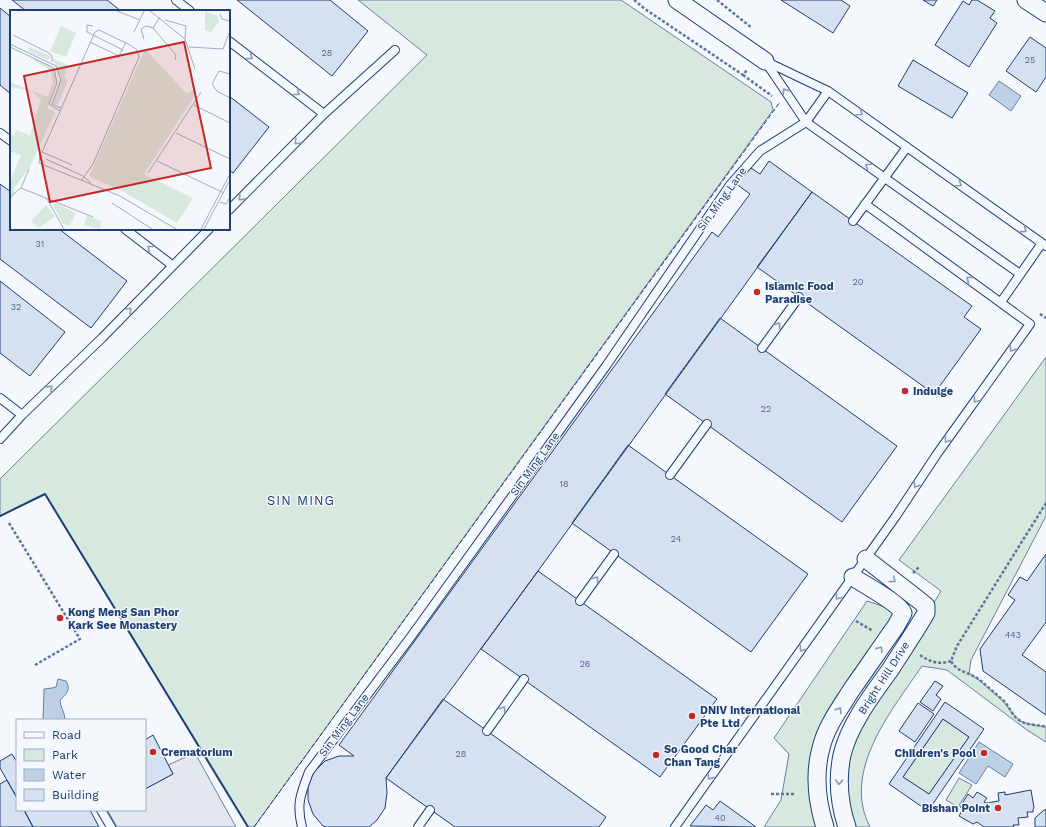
<svg xmlns="http://www.w3.org/2000/svg" width="1046" height="827" font-family="'Work Sans',sans-serif">
  <style>
    .green { fill: #d7e8df; stroke: #687fa3 }
    .parking { fill: #e3e8f0; stroke: #687fa3 }
    .water { fill: #bed0e5; stroke: #687fa3 }
    .building { fill: #d5e0f0; stroke: #1d3f73; fill-rule: evenodd }
    .lines { fill: none; stroke-linecap: round; stroke-linejoin: round }
    .lane-casing { stroke: #1d3f73; stroke-width: 10 }
    .street-casing { stroke: #1d3f73; stroke-width: 19 }
    .path { stroke: #5e769c; stroke-width: 2.5; stroke-dasharray: 3 2; stroke-linecap: butt }
    .lane { stroke: #f4f7fb; stroke-width: 8 }
    .street { stroke: #f4f7fb; stroke-width: 17 }
    .fence { stroke: #1d3f73; stroke-width: 1; stroke-dasharray: 5 2; stroke-linecap: butt }
    .wall { stroke: #1d3f73; stroke-width: 2 }
    .oneway { stroke: #889bb7 }
    .poi-dot { fill: #c62828; stroke: #f4f7fb; stroke-width: 1.5 }
    .labels { text-anchor: middle; dominant-baseline: central; stroke-width: 3; stroke-linejoin: round; paint-order: stroke }
    .number-label { font-size: 9px; fill: #4b6792 }
    .street-label { font-size: 11px; fill: #1d3f73; stroke: #f4f7fb }
    .poi-label { font-size: 11px; font-weight: bold; fill: #1d3f73; stroke: #f4f7fb; text-anchor: start }
    .quarter-label { font-size: 13px; letter-spacing: 1px; fill: #1d3f73; stroke: #f4f7fb }
    .inset-road { fill: none; stroke: #9eadc5; stroke-width: 1 }
    .view { fill: #c62828; fill-opacity: 0.15; stroke: #c62828; stroke-width: 2 }
    .inset-edge { fill: none; stroke: #1d3f73; stroke-width: 2 }
  </style>
  <rect width="100%" height="100%" fill="#f4f7fb"/>
  <path class="green" d="M358,0h263l150,102 2,8 -519,717h-6l-203,-333 -45,22v-37l427,-424z
    M1046,357v159l-75,144 -2,13 10,7 25,22 8,11 8,8 9,3 17,3v15l-19,-12 -80,-60 -25,-4c-30,44 -81,105 -52,161h-23l-4,-73 98,-163 -42,-31z
    M867,601l36,12 -78,123v91h-61l17,-27 8,-46 -15,-16z
    M943,719l26,18 -40,57 -26,-17z
    M959,778l13,7 -14,22 -12,-7z"/>
  <path class="parking" d="M195,753l41,74h-119l-10,-17h38v-21l28,-15 -5,-9z"/>
  <path class="water" d="M999,81l22,15 -10,15 -22,-16z
    M58,679l8,2c5,8 1,13 -6,19 0,7 5,12 5,20h-22l1,-31 8,-1 4,-1z
    M979,742l34,22 -8,13 -17,-11 -12,18 -17,-11z"/>
  <path class="building" d="M12,0h95l14,11h-95z
    M237,0h93l38,31 -36,45z
    M781,0h60l9,6 -17,27z
    M923,0h14l-4,6z
    M972,0h5l18,11 -5,7 7,5 -28,44 -34,-22 28,-44 6,4z
    M0,8l11,9v77l-11,-9z
    M1030,37l16,11v29l-10,15 -30,-21z
    M913,60l55,33 -16,25 -54,-32z
    M229,96l40,31 -36,46 -4,-3z
    M769,161l43,31 -274,379 -152,207 1,15 -2,15 -8,12 -8,7h-43l-3,-1 -10,-12 -5,-14v-15l6,-13 11,-11 14,-5h15l-15,-11 373,-513 6,5 32,-43 -15,-11 13,-17 12,8z
    M0,184l11,8v37h48l68,52 -36,47 -91,-69z
    M812,192l160,114 -8,11 17,12 -47,65 -177,-127z
    M0,281l65,51 -35,44 -30,-23z
    M720,318l177,128 -55,76 -177,-128z
    M628,445l180,129 -57,78 -179,-129z
    M1046,554v68l-24,33 24,17v43l-63,-44 -3,-22 35,-49 -7,-5 12,-18 7,4z
    M538,571l179,128 -57,78 -179,-128z
    M935,681l8,5 -7,9 5,4 -8,12 -13,-9z
    M443,699l163,118 -7,10h-144l-69,-49z
    M945,702l39,27 -56,82 -39,-27zM943,719l26,18 -40,57 -26,-17z
    M918,703l16,11 -19,28 -16,-11z
    M153,735l20,39 -28,15v-49z
    M12,754l5,8v36l-17,-30v-7z
    M7,780l10,18v12h7l9,17h-33v-43z
    M1031,790l3,18 -1,1v3h-6l1,5 -10,1 1,7h-6l1,2h-30l-7,-5 -4,2 -14,-8 4,-7 -3,-2 8,-13 5,4 4,-6 10,6 -3,4 2,1 13,-2 -1,-8 7,-1v3z
    M720,801l36,26 -66,-1 16,-21 7,5z
    M24,810h66l9,17h-66z
    M1044,810h2v17h-11v-9z"/>
  <g class="lines">
    <defs>
      <path id="lane" d="M176,0l14,11
        M229,41l95,73
        M765,61l63,30 218,155
        M765,61l41,61 214,152
        M0,133l11,8
        M229,210l95,-96 71,-64
        M853,221l54,-74
        M125,229l47,36
        M1001,302l41,-59
        M762,348l37,-51
        M0,398l22,17
        M0,439l22,-24 80,-77 107,-109
        M670,475l37,-51
        M580,601l34,-47
        M487,731l37,-52
        M101,810l10,17
        M302,827c-6,-23 -1,-34 7,-55l101,-134 196,-272 124,-181 30,-34 46,-29 22,-31
        M418,827l12,-17
        M675,827l221,-311 41,-62 93,-130 -165,-120"/>
      <path id="street" d="M677,0l88,61
        M1026,0l20,13
        M825,827c-8,-25 -11,-53 -4,-79 5,-21 19,-40 31,-59 15,-21 29,-42 44,-63l7,-13c-4,-10 -40,-29 -50,-36
        M847,827c-8,-24 -10,-48 -5,-72 7,-30 30,-60 48,-85 12,-19 25,-38 36,-57v-7l-6,-5 -54,-42"/>
    </defs>
    <use href="#lane" class="lane-casing"/>
    <use href="#street" class="street-casing"/>
    <path class="path" d="M634,0l11,9 98,66 4,-5
      M717,0l35,28
      M743,75l29,21
      M1040,314l6,4
      M1046,503l-89,143 -6,15c6,12 20,11 30,20 7,6 15,13 23,20 6,6 8,15 15,19 8,6 18,4 27,7
      M9,523l71,116 -45,26
      M913,573l6,-6
      M856,621l17,10
      M920,655c10,7 19,10 31,6
      M771,794h25"/>
    <use href="#lane" class="lane"/>
    <use href="#street" class="street"/>
    <path class="fence" d="M254,827l526,-725"/>
    <path class="wall" d="M0,516l45,-22 203,333"/>
  </g>
  <defs><path id="oneway-chevron" d="M-2-3.5L2.5 0L-2 3.5" fill="none" stroke-width="1.6" stroke-linecap="round" stroke-linejoin="round"/></defs>
  <g class="oneway">
    <use href="#oneway-chevron" transform="translate(250 57) rotate(38)"/>
    <use href="#oneway-chevron" transform="translate(785 91) rotate(-124)"/>
    <use href="#oneway-chevron" transform="translate(297 93) rotate(38)"/>
    <use href="#oneway-chevron" transform="translate(860 113) rotate(35)"/>
    <use href="#oneway-chevron" transform="translate(297 142) rotate(135)"/>
    <use href="#oneway-chevron" transform="translate(868 166) rotate(-145)"/>
    <use href="#oneway-chevron" transform="translate(959 184) rotate(35)"/>
    <use href="#oneway-chevron" transform="translate(241 198) rotate(136)"/>
    <use href="#oneway-chevron" transform="translate(1024 230) rotate(36)"/>
    <use href="#oneway-chevron" transform="translate(150 248) rotate(-142)"/>
    <use href="#oneway-chevron" transform="translate(969 279) rotate(-144)"/>
    <use href="#oneway-chevron" transform="translate(129 310) rotate(-46)"/>
    <use href="#oneway-chevron" transform="translate(778 325) rotate(-53)"/>
    <use href="#oneway-chevron" transform="translate(1012 349) rotate(125)"/>
    <use href="#oneway-chevron" transform="translate(50 388) rotate(-44)"/>
    <use href="#oneway-chevron" transform="translate(976 400) rotate(126)"/>
    <use href="#oneway-chevron" transform="translate(947 440) rotate(125)"/>
    <use href="#oneway-chevron" transform="translate(916 485) rotate(123)"/>
    <use href="#oneway-chevron" transform="translate(596 579) rotate(-54)"/>
    <use href="#oneway-chevron" transform="translate(893 580) rotate(37)"/>
    <use href="#oneway-chevron" transform="translate(838 597) rotate(126)"/>
    <use href="#oneway-chevron" transform="translate(802 649) rotate(125)"/>
    <use href="#oneway-chevron" transform="translate(880 649) rotate(-55)"/>
    <use href="#oneway-chevron" transform="translate(503 709) rotate(-55)"/>
    <use href="#oneway-chevron" transform="translate(839 710) rotate(-58)"/>
    <use href="#oneway-chevron" transform="translate(710 777) rotate(125)"/>
    <use href="#oneway-chevron" transform="translate(839 782) rotate(92)"/>
  </g>
  <g class="poi-dot">
    <circle cx="757" cy="292" r="4"/>
    <circle cx="905" cy="391" r="4"/>
    <circle cx="60" cy="618" r="4"/>
    <circle cx="692" cy="716" r="4"/>
    <circle cx="153" cy="752" r="4"/>
    <circle cx="984" cy="753" r="4"/>
    <circle cx="656" cy="755" r="4"/>
    <circle cx="998" cy="808" r="4"/>
  </g>
  <g class="labels">
    <g class="number-label">
      <text x="327" y="53">28</text>
      <text x="1030" y="60">25</text>
      <text x="40" y="244">31</text>
      <text x="858" y="282">20</text>
      <text x="16" y="307">32</text>
      <text x="766" y="409">22</text>
      <text x="564" y="484">18</text>
      <text x="676" y="539">24</text>
      <text x="1013" y="635">443</text>
      <text x="585" y="664">26</text>
      <text x="461" y="754">28</text>
      <text x="720" y="818">40</text>
    </g>
    <g class="street-label">
      <text transform="translate(722 199) rotate(-54)">Sin Ming Lane</text>
      <text transform="translate(535 464) rotate(-54)">Sin Ming Lane</text>
      <text transform="translate(884 678) rotate(-57)">Bright Hill Drive</text>
      <text transform="translate(344 725) rotate(-53)">Sin Ming Lane</text>
    </g>
    <g class="poi-label">
      <text x="765" y="286">Islamic Food<tspan x="765" dy="13">Paradise</tspan></text>
      <text x="913" y="391">Indulge</text>
      <text x="68" y="612">Kong Meng San Phor<tspan x="68" dy="13">Kark See Monastery</tspan></text>
      <text x="700" y="710">DNIV International<tspan x="700" dy="13">Pte Ltd</tspan></text>
      <text x="664" y="749">So Good Char<tspan x="664" dy="13">Chan Tang</tspan></text>
      <text x="161" y="752">Crematorium</text>
      <text x="976" y="753" text-anchor="end">Children's Pool</text>
      <text x="990" y="808" text-anchor="end">Bishan Point</text>
    </g>
    <g class="quarter-label">
      <text x="301" y="500">SIN MING</text>
    </g>
  </g>
  <g transform="translate(10 10)">
    <rect width="220" height="220" fill="#f4f7fb"/>
    <path d="M195,1l12,5 2,5 -8,11 -6,-2zM51,16l15,7 -10,24 -16,-6zM19,37l22,9v1l-4,3 -19,-9zM135,39l42,45 7,-5 3,3 -53,82 49,24 -16,25 -53,-31 -35,-16zM25,48l16,8 6,14 -10,28 8,4 -25,55 -16,21 1,5 -5,8v-19l11,-27 -11,-4v-17l4,2 2,-6 13,5v4l12,-40 -10,-8 -21,-4v-5l20,8 14,6h4l5,-14 -2,-11 -18,-11zM42,48l15,7 -2,13 3,2 -10,24h-6l9,-26zM45,193l21,10 -6,12 -7,-1 -10,-19zM36,195l9,12 -17,11 -7,-7zM77,205l14,6 -1,8 -16,-4z" fill="#d7e8df"/>
    <path class="inset-road" d="M107,1l23,9M140,1l35,28 10,30M210,4l2,5 8,2M155,10l21,6 -1,13M83,16l-6,-1v7l36,18M143,18l23,27 -1,5M143,18l7,-11M124,22l10,-21M3,25l36,18 3,3v6M134,29l-3,-10 5,-3 7,2M80,32l29,14M0,34l46,22 5,14 -9,24 9,4M0,37l44,21 3,15 -8,21 11,7M179,37l34,2 7,-18M108,48l8,-16M220,64l-11,-3 -7,13 5,7 13,7M184,95l36,18M166,123l54,26M30,144l-1,9 81,33 56,33M36,149l37,17 8,7M147,151l67,32M62,155l-30,-13 53,-120 4,-2 31,15 7,5 2,7 -46,107 -12,17M138,163l53,-81M11,178l72,29M0,187l11,-9 8,-19M37,189l17,30M210,192l6,2 4,-7M102,193l40,26M191,219l29,-55M194,219l26,-49"/>
    <path class="view" d="M174,32l27,126 -161,34 -26,-126z"/>
    <rect width="220" height="220" class="inset-edge"/>
  </g>
  <rect x="16" y="719" width="130" height="92" fill="#f4f7fb" stroke="#9eadc5"/>
  <rect x="24" y="732" width="20" height="6" fill="#f4f7fb" stroke="#9eadc5"/>
  <text x="52" y="739" font-size="12" fill="#1d3f73">Road</text>
  <rect x="24" y="749" width="20" height="12" fill="#d7e8df" stroke="#9eadc5"/>
  <text x="52" y="759" font-size="12" fill="#1d3f73">Park</text>
  <rect x="24" y="769" width="20" height="12" fill="#bed0e5" stroke="#9eadc5"/>
  <text x="52" y="779" font-size="12" fill="#1d3f73">Water</text>
  <rect x="24" y="789" width="20" height="12" fill="#d5e0f0" stroke="#9eadc5"/>
  <text x="52" y="799" font-size="12" fill="#1d3f73">Building</text>
</svg>
